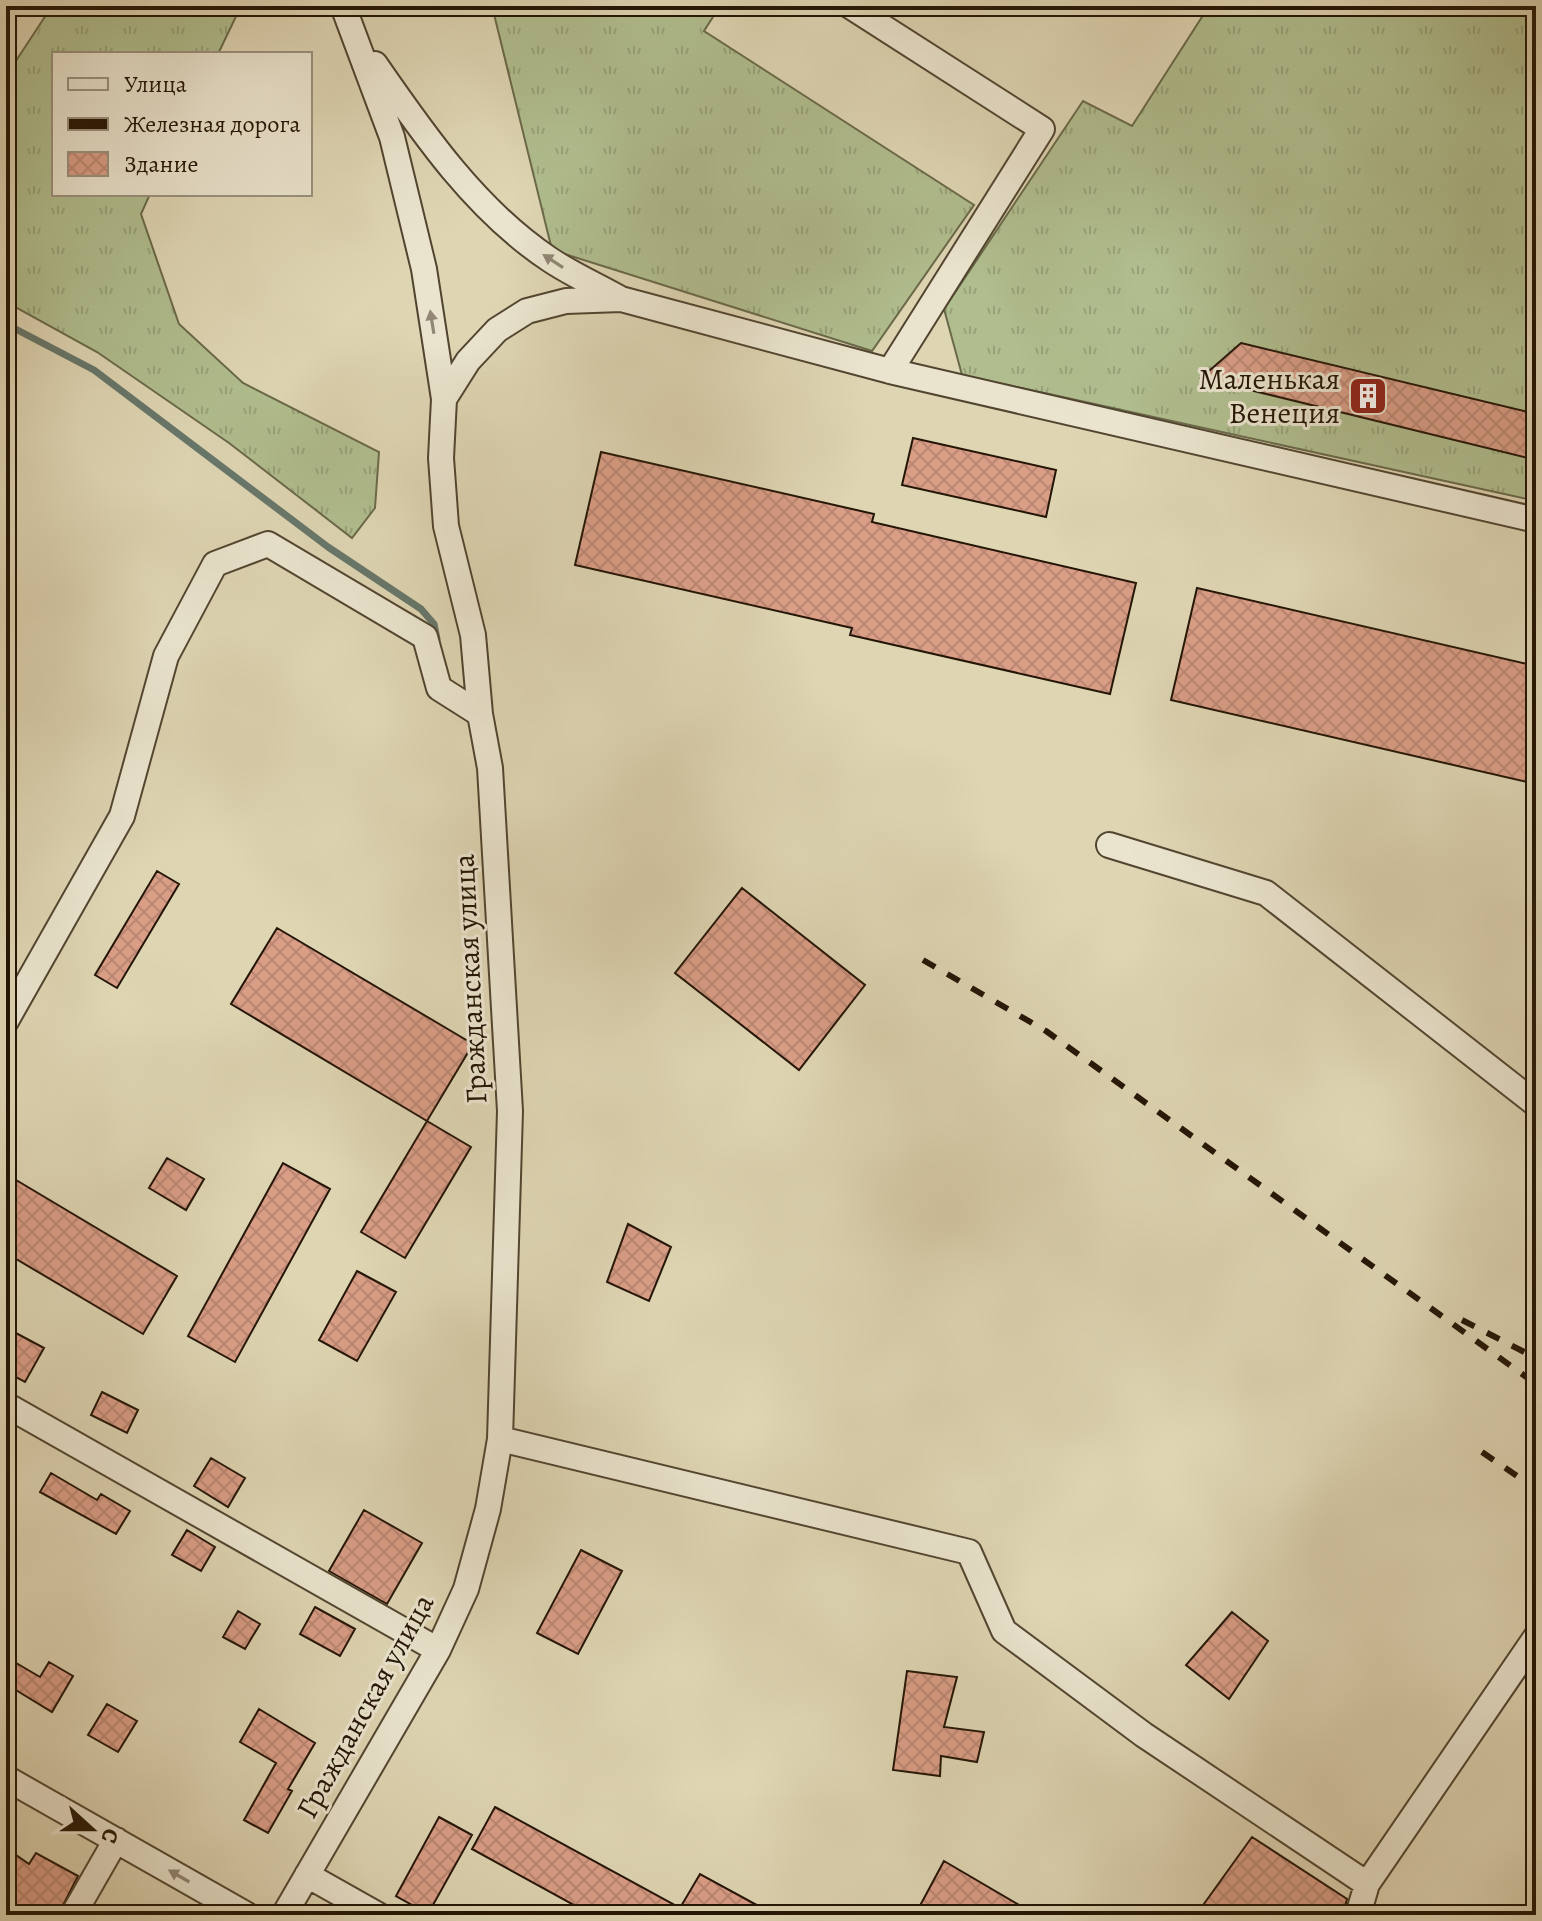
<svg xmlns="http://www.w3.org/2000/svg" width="1542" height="1921" font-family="Alegreya,serif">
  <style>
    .grass { fill: url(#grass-tufts); stroke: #6a694a; stroke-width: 2 }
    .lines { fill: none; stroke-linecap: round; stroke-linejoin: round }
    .stream { stroke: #67776b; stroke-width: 7 }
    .building { fill: url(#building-cross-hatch); stroke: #241505; stroke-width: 2 }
    .minor-casing { stroke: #524530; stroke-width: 28 }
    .minor { stroke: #eae4ce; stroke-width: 24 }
    .rail { stroke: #241505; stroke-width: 6; stroke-dasharray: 14 14; stroke-linecap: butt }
    .oneway { fill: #918774 }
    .labels { text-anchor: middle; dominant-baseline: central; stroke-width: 6; stroke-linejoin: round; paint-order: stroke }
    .poi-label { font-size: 30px; fill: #241505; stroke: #eae4ce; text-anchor: end }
    .street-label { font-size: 30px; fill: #241505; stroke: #eae4ce }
  </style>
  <defs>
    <pattern id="grass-tufts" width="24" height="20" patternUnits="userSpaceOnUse" patternTransform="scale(2)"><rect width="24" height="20" fill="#b0bd8e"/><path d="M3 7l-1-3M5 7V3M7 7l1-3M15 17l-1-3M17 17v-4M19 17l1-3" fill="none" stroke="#97a279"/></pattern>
    <pattern id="building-cross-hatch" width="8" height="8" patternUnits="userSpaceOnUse" patternTransform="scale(2)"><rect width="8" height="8" fill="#da9e87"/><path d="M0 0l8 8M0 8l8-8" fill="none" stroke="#bb8773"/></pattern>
  </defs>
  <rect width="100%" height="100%" fill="#ded5b3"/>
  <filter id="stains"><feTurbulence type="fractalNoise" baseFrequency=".0025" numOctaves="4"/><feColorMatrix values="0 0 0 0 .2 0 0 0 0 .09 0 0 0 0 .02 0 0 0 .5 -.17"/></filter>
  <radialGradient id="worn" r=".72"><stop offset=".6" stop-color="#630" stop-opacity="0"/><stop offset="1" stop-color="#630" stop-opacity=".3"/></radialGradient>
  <path class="grass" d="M52,6h189l-23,48h-164v140h96l-9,20 38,110 64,59 136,69 -4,56 -23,30 -123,-95 -132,-91 -91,-50v-226z
    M492,6h228l-16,25 270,174 -102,146 -320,-101z
    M1209,6h327v495l-574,-126 -18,-66 139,-208 49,25z"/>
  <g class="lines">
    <path class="stream" d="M6,324l88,46 234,177 93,62 13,15 3,15"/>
  </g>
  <path class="building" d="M1241,343l295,71v46l-335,-82z
    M913,438l143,32 -10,47 -144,-32z
    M601,452l273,62 -2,8 264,61 -26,111 -260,-59 2,-7 -277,-63z
    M1197,588l339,78v118l-365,-84z
    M157,871l22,13 -62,104 -22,-13z
    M742,888l123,97 -66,85 -124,-97z
    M277,928l196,116 -46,77 -196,-117z
    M427,1121l44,26 -66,111 -44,-26z
    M167,1158l37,21 -18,31 -37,-22z
    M283,1163l47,26 -95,173 -47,-26z
    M6,1174l171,102 -34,58 -137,-81z
    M628,1224l43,23 -22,54 -42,-19z
    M357,1271l39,21 -39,69 -38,-21z
    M14,1332l30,16 -19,34 -19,-10v-25z
    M102,1392l36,18 -11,23 -36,-18z
    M211,1458l34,20 -17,29 -34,-21z
    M51,1473l46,27 4,-6 29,17 -14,23 -76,-42z
    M364,1510l58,33 -35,61 -58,-33z
    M187,1530l28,17 -14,24 -29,-16z
    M581,1550l41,21 -44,83 -41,-21z
    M315,1607l40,22 -15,27 -40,-22z
    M238,1611l22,13 -15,25 -22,-12z
    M1232,1612l36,29 -39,58 -43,-34z
    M6,1657l34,20 9,-15 24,14 -21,36 -46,-28z
    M907,1671l50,6 -13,50 40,5 -7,30 -36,-6 -1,20 -47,-6z
    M107,1704l30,17 -19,31 -30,-17z
    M259,1709l56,34 -27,46 4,2 -24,42 -24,-13 32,-57 -36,-21z
    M495,1807l185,101 20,-34 75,41h-183l-120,-66z
    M439,1817l33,18 -44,79 -32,-18z
    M1252,1837l95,62 -4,16h-147z
    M6,1848l23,16 7,-11 42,23 -20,39h-52z
    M944,1861l92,54h-121z"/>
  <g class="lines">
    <defs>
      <path id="minor" d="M850,6l192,123 -152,242
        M375,64c49,71 101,146 174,195 22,15 47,26 70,39
        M444,399l24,-38 29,-31 30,-19 39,-10 55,-2 269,72 646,149
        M1109,845l157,48 270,211
        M6,1021l116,-205 44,-160 49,-92 53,-20 157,93 14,51 41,26
        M6,1405l432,245
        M500,1439l469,113 35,79 140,104 223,149 169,-247
        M6,1778l241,137
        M307,1875l71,40
        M73,1915l43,-75
        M284,1915l154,-265 28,-61 22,-80 12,-70 10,-328 -20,-343 -10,-54 -7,-79 -27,-109 -5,-68 3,-59 -20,-130 -32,-132 -49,-131
        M1358,1915l9,-31"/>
    </defs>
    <use href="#minor" class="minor-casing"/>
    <use href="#minor" class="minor"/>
    <path class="rail" d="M923,960l123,71 490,353
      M1462,1320l74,38
      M1482,1452l54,37"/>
  </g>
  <defs><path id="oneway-solid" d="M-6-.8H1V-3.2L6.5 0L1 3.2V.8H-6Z" transform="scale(2)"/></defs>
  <g class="oneway">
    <use href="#oneway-solid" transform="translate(553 261) rotate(-147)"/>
    <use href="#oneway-solid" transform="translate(432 322) rotate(-99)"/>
    <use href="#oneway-solid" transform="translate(179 1876) rotate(-150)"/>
  </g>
  <defs>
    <symbol id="building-square" viewBox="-11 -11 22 22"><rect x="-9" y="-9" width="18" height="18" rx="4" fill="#8f2418" stroke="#eae4ce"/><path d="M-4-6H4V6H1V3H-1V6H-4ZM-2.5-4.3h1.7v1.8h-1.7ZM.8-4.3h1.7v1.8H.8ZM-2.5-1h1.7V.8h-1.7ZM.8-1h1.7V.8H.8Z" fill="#fff"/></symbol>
  </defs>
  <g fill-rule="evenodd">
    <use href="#building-square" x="1346" y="374" width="44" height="44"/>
  </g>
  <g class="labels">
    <g class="poi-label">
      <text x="1340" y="379">Маленькая<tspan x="1340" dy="34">Венеция</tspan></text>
    </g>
    <g class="street-label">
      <text transform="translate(470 979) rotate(-93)">Гражданская улица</text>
      <text transform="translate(365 1706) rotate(-61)">Гражданская улица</text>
    </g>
  </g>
  <rect width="1542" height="1921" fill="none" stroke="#ded5b3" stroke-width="32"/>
  <rect x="8" y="8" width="1526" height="1905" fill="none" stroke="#241505" stroke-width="4"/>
  <rect x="16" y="16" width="1510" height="1889" fill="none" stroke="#241505" stroke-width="2"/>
  <rect x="52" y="52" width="260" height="144" fill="#eae4ce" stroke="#9b917e" stroke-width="2"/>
  <rect x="68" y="78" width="40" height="12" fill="#eae4ce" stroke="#9b917e" stroke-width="2"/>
  <text x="124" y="92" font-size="24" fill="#241505">Улица</text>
  <rect x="68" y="118" width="40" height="12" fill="#241505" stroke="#9b917e" stroke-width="2"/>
  <text x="124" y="132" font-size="24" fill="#241505">Железная дорога</text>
  <rect x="68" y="152" width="40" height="24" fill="url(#building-cross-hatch)" stroke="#9b917e" stroke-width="2"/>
  <text x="124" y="172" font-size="24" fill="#241505">Здание</text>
  <g transform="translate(92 1829) rotate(111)" stroke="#eae4ce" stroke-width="6" paint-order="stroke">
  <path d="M0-6L14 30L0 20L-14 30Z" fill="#241505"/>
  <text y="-12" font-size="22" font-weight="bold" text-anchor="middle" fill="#241505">С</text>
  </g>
  <rect width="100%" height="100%" filter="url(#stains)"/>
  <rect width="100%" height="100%" fill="url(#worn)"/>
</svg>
